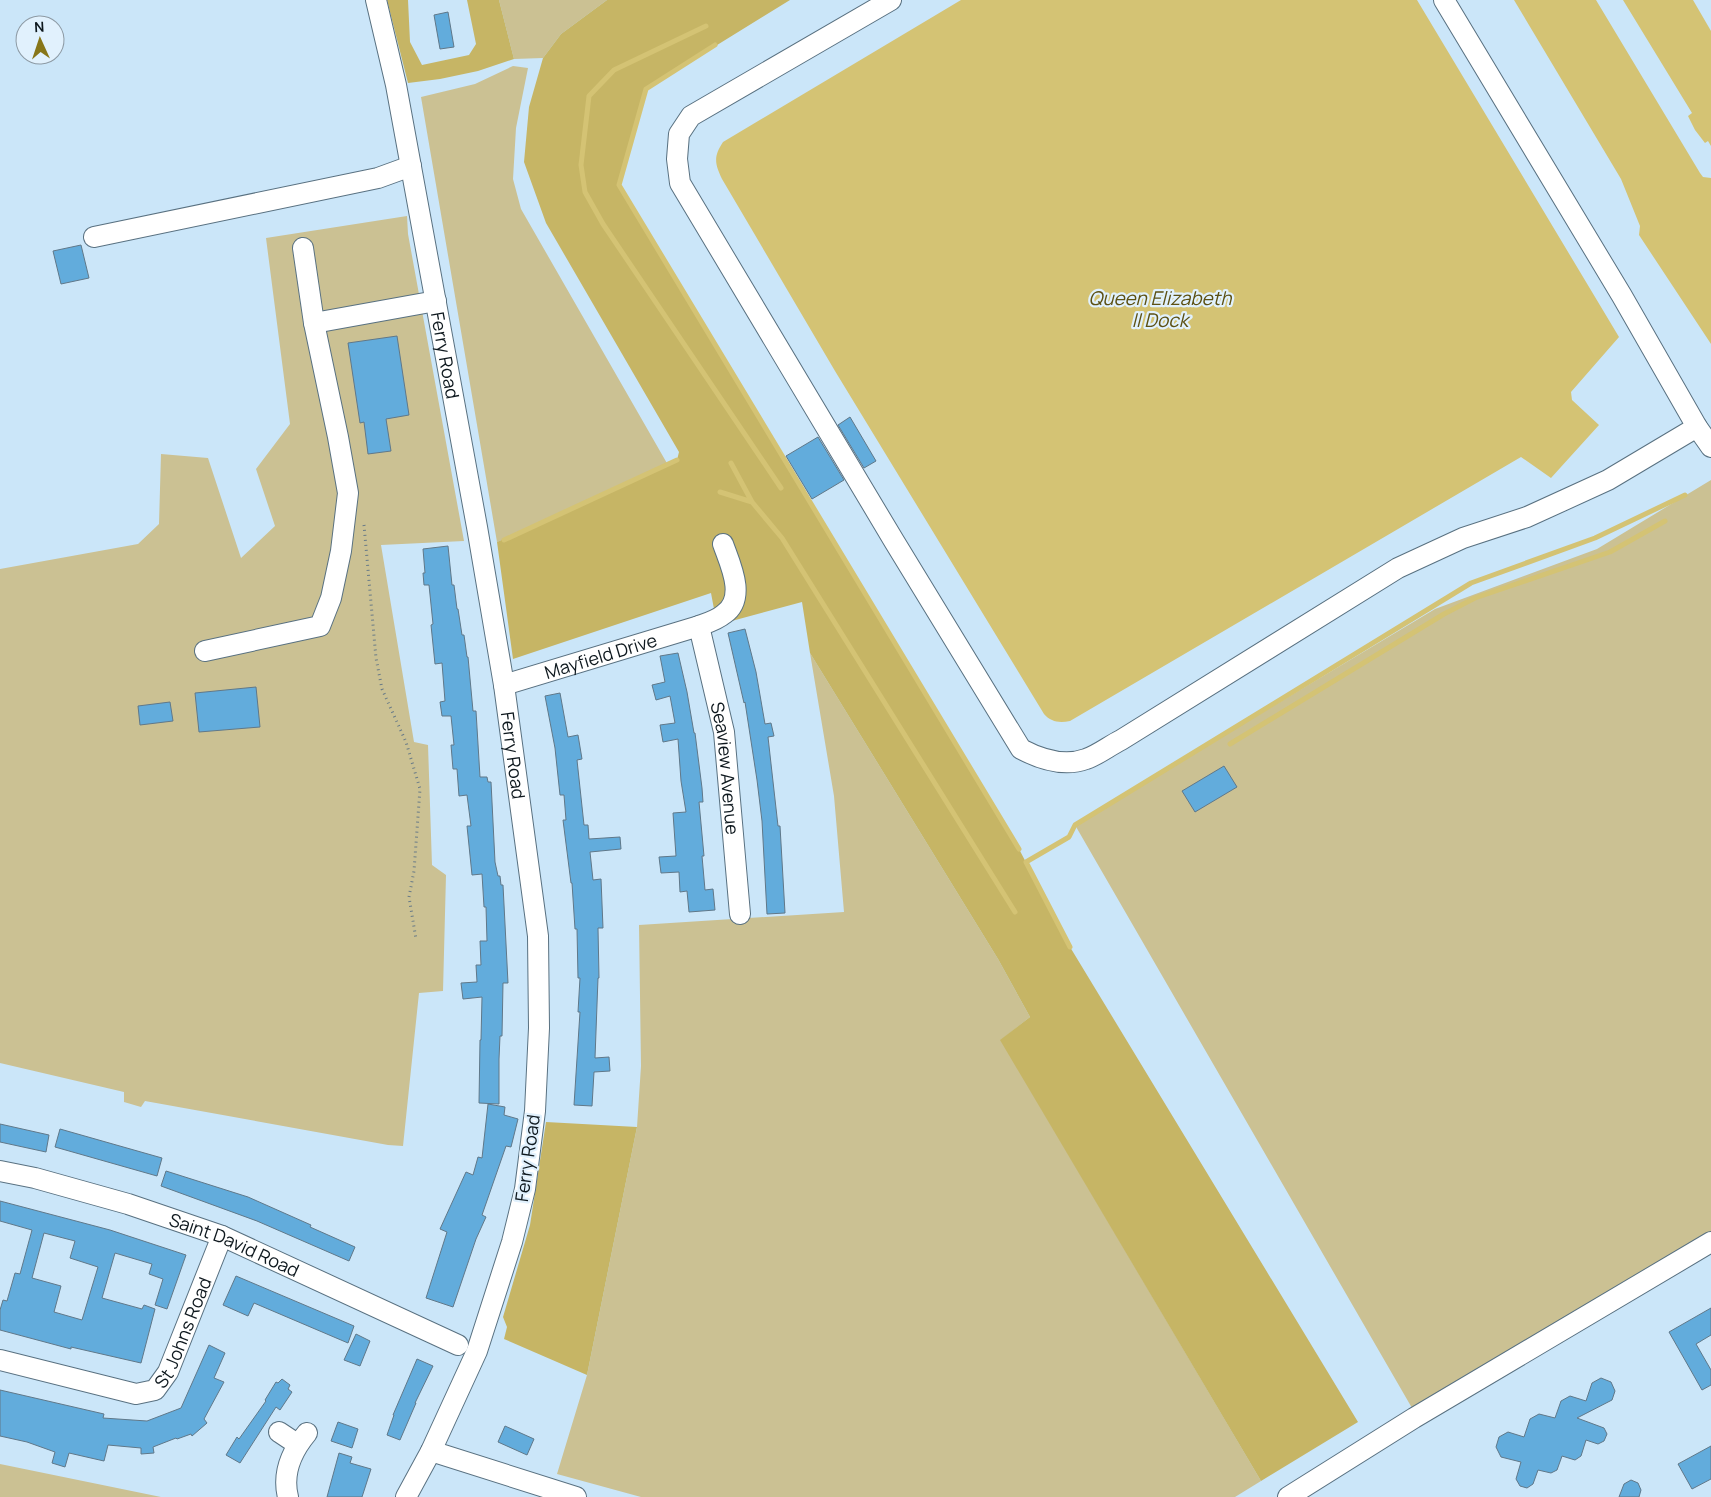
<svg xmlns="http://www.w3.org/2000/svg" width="1711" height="1497" font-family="Manrope,sans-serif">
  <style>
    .green { fill: #cbc193 }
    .forest { fill: #c6b565 }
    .water { fill: #d4c374 }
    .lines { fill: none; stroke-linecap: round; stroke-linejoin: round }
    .stream { stroke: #d4c374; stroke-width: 5 }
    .building { fill: #62acdc; stroke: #607889; fill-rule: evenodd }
    .minor-casing { stroke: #597181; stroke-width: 22 }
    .path { stroke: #697b87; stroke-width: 3; stroke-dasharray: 1 4; stroke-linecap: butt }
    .minor { stroke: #fff; stroke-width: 20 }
    .labels { text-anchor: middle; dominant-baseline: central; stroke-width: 4.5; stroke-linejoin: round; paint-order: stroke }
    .street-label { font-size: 18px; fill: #0e181e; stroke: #e1f1fd }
    .water-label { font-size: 19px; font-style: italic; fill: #5c5013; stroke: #e1f1fd }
  </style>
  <rect width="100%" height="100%" fill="#cbe6f9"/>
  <path class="green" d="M499,0h108l-46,34 -18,24 -29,1z
    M513,66l15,2 -12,60 -3,51 8,30 147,256 -171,77 -76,-445 54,-13z
    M407,216l1,18 56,307 -83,4 33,197 14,3 4,120 14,10 -3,116 -24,2 -16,153 -15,-1 -243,-44 -4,6 -17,-5v-10l-124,-29v-494l138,-25 21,-20 2,-70 47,4 33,100 34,-32 -19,-57 34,-45 -24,-186z
    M1711,480v753l-299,175 -337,-583 360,-216 162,-60z
    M810,653l188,306 32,58 -29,23 260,441 -26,16h-594l-84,-23 30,-99 50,-248 4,-61 -2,-141 205,-13 -10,-116z
    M0,1464l161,33h-161z"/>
  <path class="forest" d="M387,0h21l2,42 12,23 47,-10 7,-11 -9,-44h32l15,59 -36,12 -38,8 -32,4z
    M607,0h183l-144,89 -27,96 400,664 51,98 288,475 -97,59 -261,-441 30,-23 -32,-58 -188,-306 -8,-51 -85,23 -6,-32 -198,66 -16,-117 180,-82 2,-8 -133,-229 -22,-61 5,-55 14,-49 18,-24z
    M546,1122l91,5 -50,248 -83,-36 3,-12 -4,-10 27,-92z"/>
  <path class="water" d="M961,0h456l202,337 -48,55 1,8 27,25 -48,53 -30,-21 -451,264c-11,2 -19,1 -26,-7l-209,-343 -113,-192c-7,-15 -9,-22 1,-37z
    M1514,0h82l104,173 3,4 8,1v166l-72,-109 1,-9 -19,-47z
    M1623,0h70l18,31v115l-3,-5 -3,2 -10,-13 -7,-14 4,-3z"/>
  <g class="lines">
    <path class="stream" d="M706,26l-92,44 -25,26 -8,69 4,27 18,32 178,264
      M715,45l-69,44 -27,96 400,664
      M731,463l21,39 30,36 233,374
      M720,492l32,10
      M504,540l173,-80
      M1230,744l214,-130 31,-16 135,-46 55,-31
      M1070,947l-44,-85 43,-25 6,-12 396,-242 124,-45 90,-43"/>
  </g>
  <path class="building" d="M448,12l6,35 -14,2 -6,-34z
    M81,245l8,33 -28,6 -8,-33z
    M397,336l12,79 -23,4 5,32 -23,3 -4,-32 -4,1 -12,-80z
    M850,417l26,44 -12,7 -26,-43z
    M818,437l26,43 -32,19 -26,-43z
    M448,546l4,39h2l3,24h1l4,26h2l3,22h1l5,54h3l4,66h7l1,5h3l4,80 3,14h2l1,9h2l5,98h-5l-1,53h-2l-1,23v45l-20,-1 1,-63h1l1,-43 -19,2 -2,-16 16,-1 -1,-17h5l-1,-24h7l-1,-34h-2l-2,-33 -10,1 -5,-49h4l-4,-31 -8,1 -2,-27h-4l-2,-24h3l-3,-29h-9l-2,-14 5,-1 -3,-38 -7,1 -4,-39 2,-1 -4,-39h-5l-1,-12h2l-2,-24z
    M745,629l11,43 9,52 6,-1 3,13 -6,1 10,89h2l5,87 -18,1 -5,-93 -5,-41 -12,-78 -1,1 -16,-70z
    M678,653l9,39 7,41h1l7,55 1,14h-4l5,54h-2l3,34 8,-1 2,21 -26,2 -2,-21 -7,1 -1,-20 -18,1 -2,-16 17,-1 -3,-43 13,-1 -5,-31 -3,-42 -15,3 -3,-17 15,-2 -5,-27 -14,4 -4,-15 13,-3 -5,-26z
    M256,687l4,40 -61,5 -4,-39z
    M560,693l8,44 10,-2 4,24 -5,1 7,65h4l1,14 31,-2 1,12 -31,3 3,28 8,-1 2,49h-5l1,50h-1l-3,80 14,-1 1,14 -16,1 -2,34 -18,-1 6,-93h-2l2,-34h-2l-1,-49h-2l-3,-46h-1l-8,-63h3l-2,-25h-4l-5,-47 -10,-52z
    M170,702l3,19 -33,4 -2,-19z
    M1224,766l13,21 -42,25 -13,-21z
    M488,1104l17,3 -1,8 14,4 -7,28 -5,-1 -24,69 4,2 -10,22 -23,68 -27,-9 21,-66 -7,-3 26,-57 7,3 5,-18 4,1z
    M0,1124l49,11 -3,17 -46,-10z
    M60,1129l102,29 -5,18 -102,-29z
    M166,1171l82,26 63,28 -1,2 45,20 -6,14 -92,-40 -96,-35z
    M0,1201l110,29 76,25 -19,54 -12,-4 8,-26 -14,-5 3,-10 -37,-11 -13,45 40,11 2,-4 11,4 -14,54 -70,-16v2l-71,-19v-20l3,-10 4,1 8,-28 5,1 12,-44 -32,-9zM44,1233l31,8 -5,17 28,9 -16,53 -28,-8 7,-26 -29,-8z
    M236,1276l118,50 -6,17 -94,-40 -6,13 -25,-11z
    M1711,1308v27l-15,9 15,26v15l-9,5 -33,-58z
    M356,1334l14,7 -10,25 -16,-6z
    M209,1345l16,8 -11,25 10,4 -20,37 3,4 -15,13 -1,-2 -14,5 -1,-1 -23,9 1,6 -13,1v-6l-33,-3 -4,16 -35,-8 -4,14 -13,-4 3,-11 -28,-10 -27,-6v-46l104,24 -1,4 44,3 34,-13z
    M417,1359l16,7 -18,37h1l-16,37 -13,-5 7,-20h-1z
    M1601,1378l10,4 4,9 -3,9 -35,18 27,10 3,6 -3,7 -6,3 -12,-4 -5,16 -6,4 -13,-4 -5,14 -6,3 -13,-3 -5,14 -6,4 -7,-2 -4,-7 5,-17 -20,-5 -5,-10 3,-10 9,-5 16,5 6,-18 9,-5 16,4 6,-17 9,-5 16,5 6,-18z
    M282,1379l8,6 -2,4 4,3 -12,18 -4,-3 -36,56 -14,-8 11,-18 2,2 27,-38 -1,-1 11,-18 2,1z
    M338,1422l20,7 -6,19 -21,-7z
    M505,1426l29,13 -7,16 -29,-13z
    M1711,1446v33l-19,10 -14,-25z
    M339,1453l13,4 -2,6 21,6 -9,28h-35z
    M1631,1480l7,3 3,7 -2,7h-20l5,-13z"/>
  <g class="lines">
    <defs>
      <g id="minor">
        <path id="s1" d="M376,0l20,85 81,442 27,158 34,251 1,92 -4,83 -10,78 -13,53 -35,109 -46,100 -25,46"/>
        <path d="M891,0l-200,116 -12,18 -2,25 3,24 214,358 127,208c19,10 43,18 65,10 12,-4 23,-13 35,-19l277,-172 65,-30 64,-21 81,-37 89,-53"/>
        <path d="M1444,0l178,296 75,131 14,20"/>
        <path d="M94,237l284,-59 33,-12"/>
        <path d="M303,248l11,75"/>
        <path id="s2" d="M699,626l25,106 16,182"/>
        <path d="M205,651l115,-25 11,-28 10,-47 7,-58 -10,-56 -24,-114 122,-22"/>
        <path id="s3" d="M504,685l195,-59c8,-3 18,-6 25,-12 23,-16 6,-50 -1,-70"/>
        <path id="s4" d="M0,1171l35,7 93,26 94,32 236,109"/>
        <path id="s5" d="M0,1360l136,34 19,-4 13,-18 54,-136"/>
        <path d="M279,1432l18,12"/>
        <path d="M431,1451l145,46"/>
        <path d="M288,1497c-6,-24 4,-46 19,-64"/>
        <path d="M1288,1497l126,-79 297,-176"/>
      </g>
    </defs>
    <use href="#minor" class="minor-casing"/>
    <path class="path" d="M364,525l12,133 6,31 24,53 14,47 -6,82 -5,26 7,42"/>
    <use href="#minor" class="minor"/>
  </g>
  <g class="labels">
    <g class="street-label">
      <text stroke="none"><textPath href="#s1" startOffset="362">Ferry Road</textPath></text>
      <text stroke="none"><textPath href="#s3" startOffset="101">Mayfield Drive</textPath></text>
      <text stroke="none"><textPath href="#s1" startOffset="768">Ferry Road</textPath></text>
      <text stroke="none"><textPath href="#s2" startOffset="145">Seaview Avenue</textPath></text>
      <text transform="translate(527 1158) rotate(-82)">Ferry Road</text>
      <text stroke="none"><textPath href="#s4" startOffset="246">Saint David Road</textPath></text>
      <text stroke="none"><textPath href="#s5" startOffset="224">St Johns Road</textPath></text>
    </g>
    <g class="water-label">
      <text x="1160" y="298">Queen Elizabeth<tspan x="1160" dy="22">II Dock</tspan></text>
    </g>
  </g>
  <g transform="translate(40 40) rotate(357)"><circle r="24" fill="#e1f1fd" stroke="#8d9aa4"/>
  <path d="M0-4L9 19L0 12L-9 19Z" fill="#877619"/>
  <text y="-8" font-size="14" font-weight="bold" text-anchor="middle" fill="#0e181e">N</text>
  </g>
</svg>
